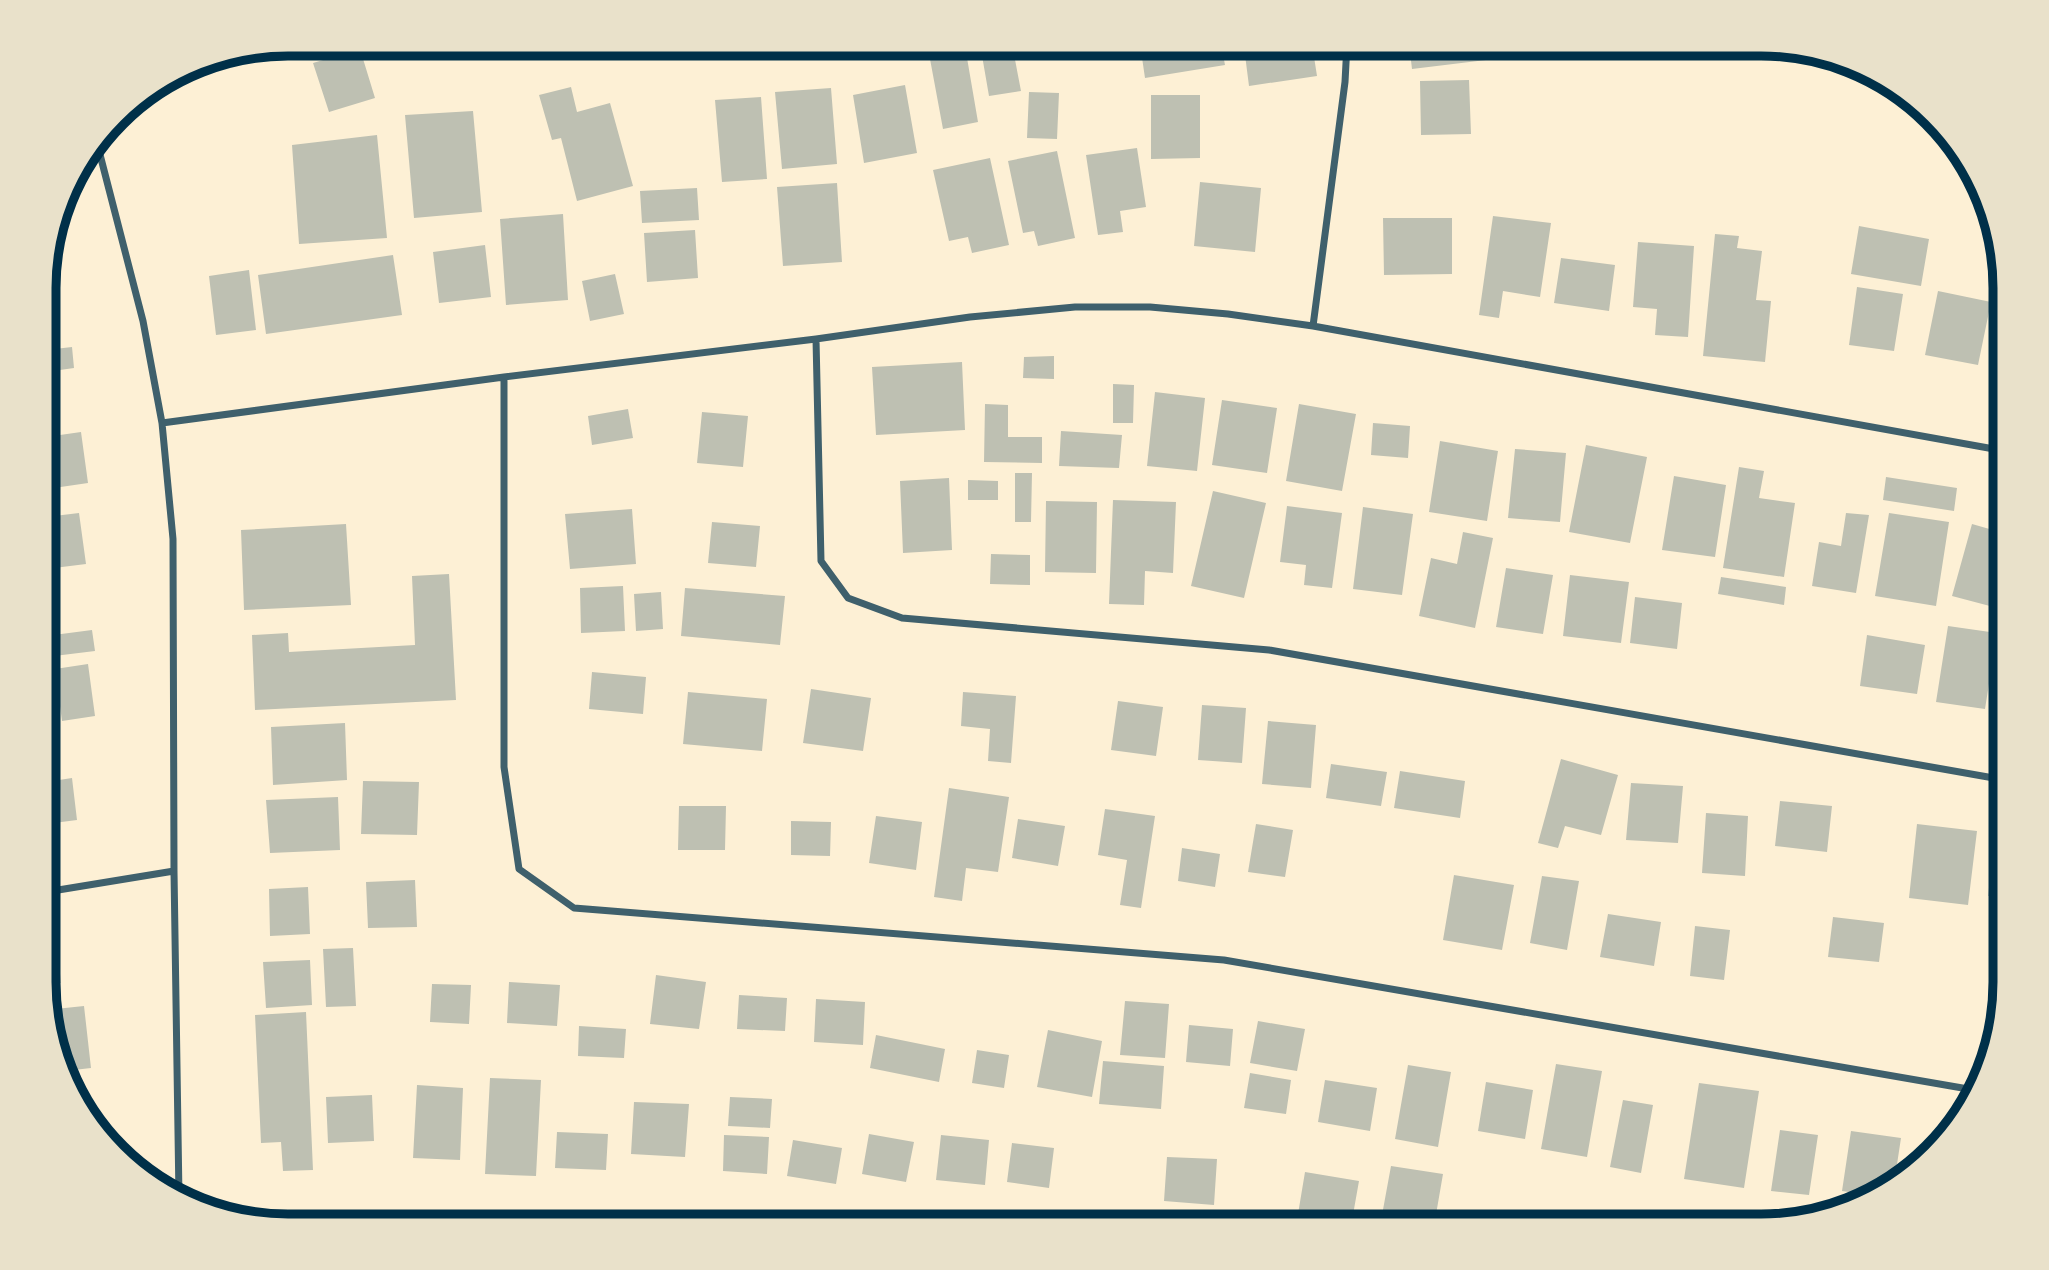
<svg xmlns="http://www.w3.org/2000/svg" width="2049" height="1270" font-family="'Roboto Condensed',sans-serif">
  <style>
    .building { fill: #bec0b2 }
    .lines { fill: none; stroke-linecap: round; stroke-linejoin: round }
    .minor { stroke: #3f606c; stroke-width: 7 }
    .rim { fill: none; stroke: #003049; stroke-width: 9 }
  </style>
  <rect width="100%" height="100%" fill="#fdf0d5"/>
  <path class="building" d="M288,44h14l2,4 -31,12 -5,-12z
    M980,44h32l9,47 -32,5z
    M1140,44h81l4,21 -80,13z
    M1266,44h46l5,32 -68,10 -5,-39z
    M1409,44h75l2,16 -74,9z
    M360,49l15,49 -46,14 -16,-49z
    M248,51l1,4 -52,15 -2,-8z
    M966,52l12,70 -35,7 -13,-70z
    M1469,80l2,54 -50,1 -1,-54z
    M905,85l12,68 -53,10 -11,-68z
    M571,87l6,25 33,-9 23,83 -56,15 -16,-63 -9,2 -13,-45z
    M831,88l6,76 -55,5 -7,-77z
    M1029,92l30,1 -2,46 -30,-1z
    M1151,95h49v63l-49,1z
    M761,97l6,82 -45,3 -7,-82z
    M473,111l9,101 -68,6 -9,-103z
    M377,135l10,103 -88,6 -7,-99z
    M1137,148l9,59 -26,4 3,21 -25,3 -12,-80z
    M1057,151l18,87 -37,8 -4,-15 -11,2 -15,-72z
    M990,158l19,87 -37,8 -4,-16 -19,4 -16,-71z
    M1200,182l61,6 -6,64 -61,-6z
    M837,183l5,79 -59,4 -6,-79z
    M697,188l2,32 -57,3 -2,-32z
    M563,214l5,86 -62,5 -6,-86z
    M1493,216l58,7 -11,74 -37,-6 -4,27 -20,-3z
    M1383,218h69v56l-68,1z
    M1859,226l70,13 -8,47 -70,-12z
    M695,230l3,48 -51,4 -3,-49z
    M1715,234l24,2 -2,12 25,3 -6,49 15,1 -6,61 -62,-6z
    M1638,242l56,4 -6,91 -33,-2 2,-26 -24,-2z
    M485,245l6,52 -52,6 -6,-51z
    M393,255l9,60 -136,19 -8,-59z
    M1561,258l54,7 -6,46 -55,-8z
    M249,270l7,60 -40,5 -7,-59z
    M615,274l9,40 -34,7 -8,-40z
    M1857,287l46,7 -9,57 -45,-6z
    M1938,291l53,11 -13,63 -53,-10z
    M72,347l2,21 -28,4v-22z
    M2003,352h2v20l-5,-1z
    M1054,356v23l-31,-1 1,-21z
    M962,362l3,68 -89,5 -4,-68z
    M1113,384l21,1 -1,38h-20z
    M1155,392l50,6 -8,73 -50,-5z
    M1222,400l55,8 -10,65 -55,-8z
    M985,404l23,1v32h34v26l-58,-1z
    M1299,404l57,10 -14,77 -56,-10z
    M628,409l5,29 -41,7 -4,-29z
    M702,412l46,4 -5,51 -46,-4z
    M1373,423l37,3 -2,32 -37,-3z
    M1061,431l61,4 -3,33 -60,-2z
    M81,432l7,51 -41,6 -1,-52z
    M1440,441l58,10 -11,70 -58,-9z
    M1586,445l61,12 -17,86 -61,-11z
    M1515,449l51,4 -6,69 -52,-4z
    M1739,467l25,4 -5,27 36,5 -11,74 -61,-9z
    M1015,473h17l-1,49h-16z
    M1674,476l52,9 -11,72 -53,-7z
    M1886,477l71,11 -3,23 -71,-11z
    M949,478l3,72 -49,3 -3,-72z
    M968,480l30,1v19h-30z
    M1213,491l53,12 -22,95 -53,-12z
    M1113,500l63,2 -3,71 -28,-2 -1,34 -35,-1z
    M1046,501l51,1 -1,71 -51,-1z
    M1287,506l55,7 -10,75 -28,-3 2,-20 -26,-3z
    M1363,507l50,7 -11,81 -49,-6z
    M632,509l4,55 -66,5 -5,-55z
    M79,513l7,51 -40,5v-52z
    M1846,513l23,2 -13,78 -44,-7 7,-44 22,4z
    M1889,513l60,9 -13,84 -61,-10z
    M2004,517l1,93 -53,-14 20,-72 28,8z
    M712,522l48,4 -4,41 -48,-4z
    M346,524l5,81 -107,5 -3,-80z
    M1463,532l30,6 -18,90 -56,-12 12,-58 26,6z
    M991,554l39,1v30l-40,-1z
    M1506,568l47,7 -10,59 -47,-7z
    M449,574l7,126 -201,10 -3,-75 36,-2 1,19 126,-7 -3,-69z
    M1570,575l59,7 -8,61 -58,-7z
    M1721,577l65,10 -2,18 -66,-11z
    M623,586l2,45 -44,2 -1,-45z
    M685,588l100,8 -5,49 -99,-9z
    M661,592l2,37 -27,2 -2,-37z
    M1635,597l47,6 -5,46 -47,-6z
    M1948,626l49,7 -12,76 -49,-7z
    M92,630l3,21 -49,6v-21z
    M1867,635l58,10 -8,49 -57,-8z
    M88,664l7,52 -33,5 -7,-52z
    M592,672l54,5 -3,37 -54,-5z
    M811,689l60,9 -8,53 -60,-8z
    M688,692l79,7 -5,52 -79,-7z
    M963,692l53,4 -5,67 -23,-2 2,-32 -29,-3z
    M1118,701l45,6 -7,49 -45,-6z
    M1202,705l44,3 -4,55 -44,-3z
    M1268,721l48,4 -5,63 -49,-4z
    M345,723l2,57 -74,5 -2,-58z
    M1561,759l57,16 -17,60 -36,-9 -7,22 -20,-5z
    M1331,764l56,8 -6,34 -55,-8z
    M1400,771l65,10 -5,37 -66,-10z
    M72,778l5,42 -31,4v-42z
    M363,781l56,1 -2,53 -56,-1z
    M1631,783l52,3 -5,57 -52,-3z
    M949,788l60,9 -11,75 -32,-4 -4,33 -28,-4z
    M338,797l2,53 -70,3 -4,-53z
    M1780,801l52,5 -5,46 -52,-6z
    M679,806h47l-1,44h-47z
    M1105,809l50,7 -14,92 -21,-3 7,-45 -29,-5z
    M1706,813l42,3 -3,60 -43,-3z
    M876,816l46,6 -6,48 -47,-7z
    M1018,819l47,7 -7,40 -46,-8z
    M791,821l40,1 -1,34 -39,-1z
    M1256,824l37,6 -8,47 -37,-5z
    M1917,824l60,7 -9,74 -59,-7z
    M1995,838l10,1v58l-17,-1z
    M1182,848l38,6 -5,33 -37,-6z
    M1454,875l60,10 -12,65 -59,-10z
    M1542,876l37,5 -12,69 -37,-7z
    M415,880l2,47 -49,1 -2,-46z
    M308,887l2,47 -40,2 -1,-47z
    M1608,914l53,8 -7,44 -54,-9z
    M1833,917l51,6 -5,39 -51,-5z
    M1695,926l35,4 -6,50 -34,-4z
    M55,927l6,56 -15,2v-57z
    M353,948l3,58 -30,1 -3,-58z
    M310,960l2,45 -46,3 -3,-46z
    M656,975l50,7 -7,47 -49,-5z
    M509,982l51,3 -3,41 -50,-3z
    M432,984l39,1 -2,39 -39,-2z
    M739,995l48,3 -2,33 -48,-2z
    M816,999l49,3 -2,43 -49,-3z
    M1125,1001l44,3 -4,54 -45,-3z
    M84,1006l7,62 -26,3 -19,-61z
    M306,1012l7,158 -30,1 -2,-29 -20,1 -6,-128z
    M1258,1021l47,8 -8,42 -47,-8z
    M1189,1025l44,4 -3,37 -44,-4z
    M579,1026l47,3 -2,29 -46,-2z
    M1048,1030l54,11 -10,56 -55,-10z
    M876,1035l69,14 -6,33 -69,-14z
    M977,1050l32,5 -5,33 -32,-5z
    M1103,1061l61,5 -3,43 -62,-5z
    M1556,1064l46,7 -15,86 -46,-8z
    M1408,1065l43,7 -13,75 -43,-8z
    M1250,1073l41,7 -5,34 -42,-6z
    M490,1078l51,2 -5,96 -51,-2z
    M1325,1080l52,8 -7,43 -52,-9z
    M1486,1082l47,8 -8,49 -47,-8z
    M1699,1083l60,8 -15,97 -60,-9z
    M417,1085l46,3 -3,72 -47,-2z
    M86,1090l3,28 -12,-13 -5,-13z
    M372,1095l2,46 -46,2 -2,-46z
    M730,1097l42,2 -2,29 -42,-2z
    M1623,1100l30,5 -12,68 -31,-6z
    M634,1102l55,2 -4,53 -54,-3z
    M1780,1130l38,5 -9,60 -38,-4z
    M1851,1131l50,7 -7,46 -10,9 -8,3 -34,-5z
    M557,1132l51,2 -2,36 -51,-2z
    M869,1134l45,8 -8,40 -44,-8z
    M724,1135l45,2 -2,37 -44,-3z
    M941,1135l48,5 -4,45 -49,-5z
    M1930,1135l11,4 -20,19z
    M793,1140l49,8 -6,36 -49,-8z
    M1012,1143l42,5 -5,40 -42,-6z
    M1167,1157l50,2 -3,46 -50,-4z
    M1391,1166l52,8 -9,52h-54z
    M1305,1172l54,9 -8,45h-55z
    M1465,1211l46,7 -1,8h-47z
    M1776,1220l14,2 -15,4z"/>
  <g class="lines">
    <path class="minor" d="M432,44l20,10 99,-10
      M97,143l46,178 19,102 11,116 1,332 5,326
      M1313,326l32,-244 2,-38
      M816,339l5,222 27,37 54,20 367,32 736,130
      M504,377v390l15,102 55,39 650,52 750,130
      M162,423l342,-46 312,-38 154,-22 105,-10h75l78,7 85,12 692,125
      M46,892l128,-21
      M217,1214l251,12"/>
  </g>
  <path d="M0 0H2049V1270H0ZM288 56H1761A232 232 0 0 1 1993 288V982A232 232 0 0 1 1761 1214H288A232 232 0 0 1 56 982V288A232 232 0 0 1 288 56Z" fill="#e9e1ca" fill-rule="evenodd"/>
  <path class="rim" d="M288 56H1761A232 232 0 0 1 1993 288V982A232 232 0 0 1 1761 1214H288A232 232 0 0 1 56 982V288A232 232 0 0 1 288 56Z"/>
</svg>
